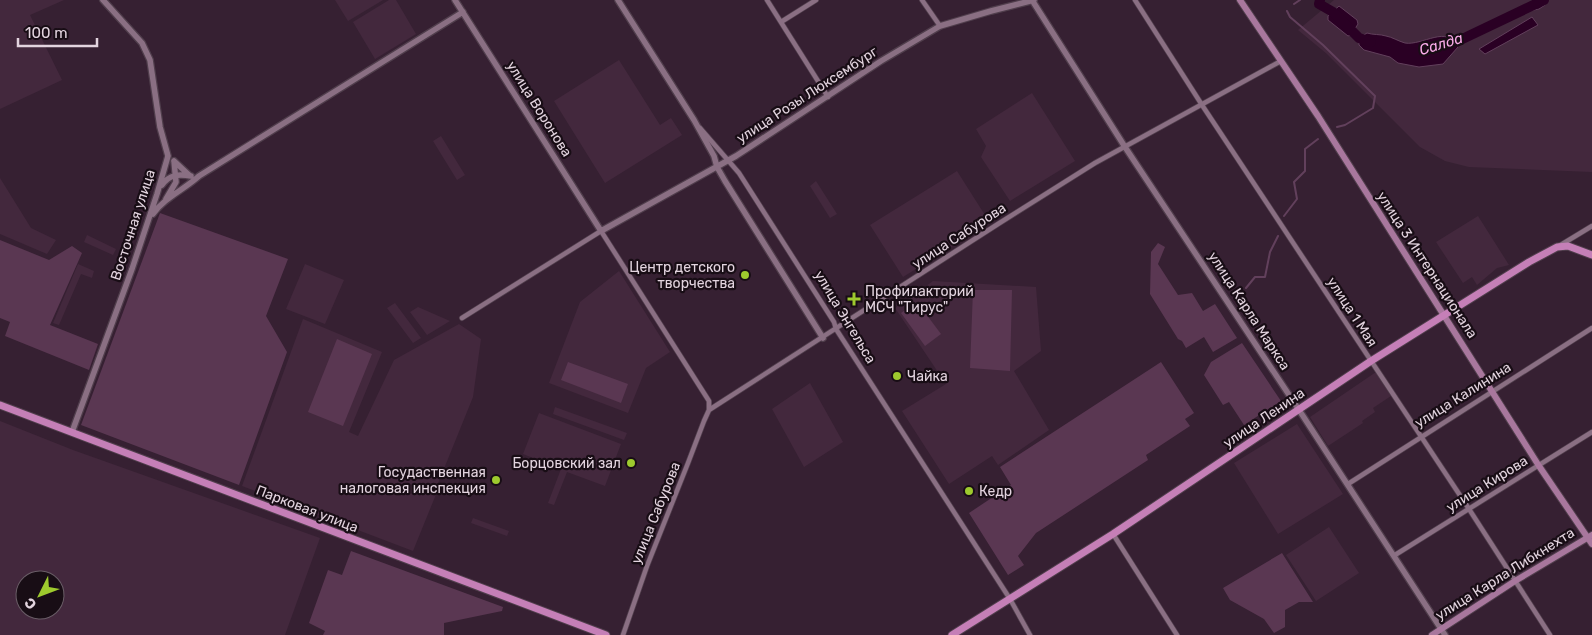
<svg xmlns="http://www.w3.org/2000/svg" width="1592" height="635" font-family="Rubik,sans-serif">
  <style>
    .built { fill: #43283d; fill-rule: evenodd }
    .green { fill: #5a3752 }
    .water { fill: #2a0024; stroke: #62405c }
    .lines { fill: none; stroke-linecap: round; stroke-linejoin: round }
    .stream { stroke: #62405c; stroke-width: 2 }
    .river { stroke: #2a0024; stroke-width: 10 }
    .minor-casing { stroke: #503e4c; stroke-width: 6 }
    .tertiary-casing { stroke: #503e4c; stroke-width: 8 }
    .secondary-casing { stroke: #503e4c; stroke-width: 8 }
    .primary-casing { stroke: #503e4c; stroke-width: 9 }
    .minor { stroke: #8a6f83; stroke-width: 4.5 }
    .tertiary { stroke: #8a6f83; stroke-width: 5.5 }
    .secondary { stroke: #a8779d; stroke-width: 6 }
    .primary { stroke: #c57fb7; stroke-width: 7 }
    .poi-dot { fill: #9eca2e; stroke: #180d15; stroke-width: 2 }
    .labels { text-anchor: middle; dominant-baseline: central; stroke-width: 4.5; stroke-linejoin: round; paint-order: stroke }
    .street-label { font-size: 14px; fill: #e3d4df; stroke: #180d15 }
    .poi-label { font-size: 14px; fill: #e3d4df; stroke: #180d15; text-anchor: end }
    .water-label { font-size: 15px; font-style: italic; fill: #f9abe8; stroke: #180d15 }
  </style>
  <rect width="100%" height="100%" fill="#362032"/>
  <path class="built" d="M0,0h64l-34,15 32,65 -62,29z
    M335,0h48l-35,21z
    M389,0h7l20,34 -41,25 -22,-37z
    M1334,0h258v172l-123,-5 -24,-6 -25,-14 -93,-93 -29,-24z
    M619,60l41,65 11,-7 11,17 -77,48 -51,-82z
    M1032,93l43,68 -65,40 -29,-44 5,-11 -10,-17z
    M441,136l24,39 -8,5 -24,-39z
    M957,171l33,52 -87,54 -33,-52z
    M0,178l31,50 25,12 -9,14 -47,-20z
    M816,181l21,33 -7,4 -20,-32z
    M1478,216l31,49 -12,3 -20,17 -5,-8 -9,6 -27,-41z
    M87,235l29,14 -3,6 -29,-13z
    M78,264l16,7 -2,7 -11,-4 -22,51 -6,-2z
    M305,264l39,16 -19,44 -39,-15z
    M619,271l51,81 -24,16 -18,45 -79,-30 31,-81z
    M933,281l103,6 5,64 -27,20 35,59 -51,35 -6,-9 -43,28 -47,-73 44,-27 -51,-76z
    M395,303l26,35 -8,5 -26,-35z
    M418,307l32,14 -23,14 -17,-23z
    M303,319l79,33 -33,80 9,4 36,-76 65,-36 22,15 -8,58 -36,89 2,1 -26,64 -171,-65z
    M1376,372l15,24 -18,12 2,4 -13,9 1,2 -35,23 -18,-29z
    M810,383l33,59 -39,25 -32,-58z
    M555,407l72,26 -3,7 -71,-26z
    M539,413l82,31 -16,42 -38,-14 -13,33 -6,-2 13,-34 -38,-15z
    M0,421l73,29 247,88 -35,97h-285zM25,580h30v30h-30z
    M1297,424l46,70 -65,40 -44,-71z
    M473,518l36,13 -2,5 -36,-13z
    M1329,527l30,46 -43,28 -30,-46z"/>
  <path class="green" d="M160,213l128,46 -22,57 21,36 -48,133 -158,-60z
    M0,240l49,20 23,-14 10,7 -32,72 48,19 -9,26 -84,-34 5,-14 -10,-4z
    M1158,243l7,4 -7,17 20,31 14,-2 11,18 12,-7 22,34 -24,14 -9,-15 -18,11 -4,-7 -4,-2 -28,-45 1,-42z
    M973,290h39l-2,81 -40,-3z
    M917,302l24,32 -16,12 -24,-33z
    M337,339l35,15 -29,72 -35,-14z
    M1242,343l39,58 -37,24 -15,-23 -6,3 -19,-30 7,-13z
    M568,362l60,22 -7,19 -60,-23z
    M1161,362l33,51 -9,6 5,7 -44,29 2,5 -112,73 -18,23 6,9 -16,10 -39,-62 42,-28 -11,-18z
    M351,551l152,56 -1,4 -58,12v12h-121l2,-4 -16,-8 19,-53 14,5z
    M1282,553l31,49h-14l-14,8v17l-11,6 -10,-14 -34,-19 -7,-12z"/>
  <path class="water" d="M1537,0h9l-1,5 -6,4 -22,4 4,-5z
    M1339,6l18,14 1,4 -7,11 -3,1 -20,-16v-4z
    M1532,17l6,8 -53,29 -6,-5z
    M1367,33c6,2 13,1 19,3 6,1 12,5 19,7 17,3 43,-19 53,4l-15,17 -24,3 -21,-4 -8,-6 -26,-7 -5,-5v-7z"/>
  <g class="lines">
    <path class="stream" d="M1294,4l6,-4
      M1287,11l3,6 33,28 52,51 -2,12 -28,17 -8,2
      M1284,216l13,-17 -3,-17 11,-11v-22l13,-10
      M1246,288l9,-11h10l5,-25 8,-16"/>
    <path class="river" d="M1320,0l-1,4 14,8 26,26 12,4
      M1442,46l14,-4 88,-42"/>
    <defs>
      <path id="minor" d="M767,0l61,97
        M922,0l18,26
        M1135,0l67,105 267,404 81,126
        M781,22l35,-22
        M700,128l39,45 95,149 2,7 174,270 20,36
        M1559,246l33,-20
        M462,318l139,-87 108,170v9
        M1348,484l244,-156
        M1113,534l64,101
        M1395,555l197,-123
        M623,635l24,-69 41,-103 16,-42 5,-11 289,-186 97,-61 186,-102"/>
      <path id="tertiary" d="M455,0l146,231 135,-75 145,-95 59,-35 51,-15 43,-11
        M618,0l76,120 20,36 3,11 8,14 98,157
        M1032,0l93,147 178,269 142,219
        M174,161l15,14
        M162,185c8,-11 17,-11 29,-9
        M166,199l10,-17 -2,-21
        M153,214c11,-16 32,-25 46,-38l264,-164
        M72,432l60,-163 25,-75 11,-38 -8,-29 -10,-67 -8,-17 -39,-43"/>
      <path id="secondary" d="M1240,0l78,116 221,350 53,78
        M1432,635l83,-54 77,-46"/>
      <path id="primary" d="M0,405l606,230
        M952,635l161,-101 258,-173 158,-99 28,-15 11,-1 24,9"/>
    </defs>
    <use href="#minor" class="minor-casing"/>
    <use href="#tertiary" class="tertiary-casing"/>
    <use href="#secondary" class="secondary-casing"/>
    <use href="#primary" class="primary-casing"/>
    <use href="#minor" class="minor"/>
    <use href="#tertiary" class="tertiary"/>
    <use href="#secondary" class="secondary"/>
    <use href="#primary" class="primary"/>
  </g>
  <g class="poi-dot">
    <circle cx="745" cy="275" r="5"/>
    <path d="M851.5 291.5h5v5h5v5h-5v5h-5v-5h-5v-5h5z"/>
    <circle cx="897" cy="376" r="5"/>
    <circle cx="631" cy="463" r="5"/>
    <circle cx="496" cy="480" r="5"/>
    <circle cx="969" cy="491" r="5"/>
  </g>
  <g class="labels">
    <g class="street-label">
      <text transform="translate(807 95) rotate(-33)">улица Розы Люксембург</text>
      <text transform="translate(539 109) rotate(58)">улица Воронова</text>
      <text transform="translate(133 225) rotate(-72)">Восточная улица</text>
      <text transform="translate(959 236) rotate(-33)">улица Сабурова</text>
      <text transform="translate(1427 265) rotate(57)">улица 3 Интернационала</text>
      <text transform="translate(1249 311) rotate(57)">улица Карла Маркса</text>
      <text transform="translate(1352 312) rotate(57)">улица 1 Мая</text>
      <text transform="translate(845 317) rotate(59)">улица Энгельса</text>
      <text transform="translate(1463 395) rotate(-32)">улица Калинина</text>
      <text transform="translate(1264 418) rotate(-34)">улица Ленина</text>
      <text transform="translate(1487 484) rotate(-32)">улица Кирова</text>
      <text transform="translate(307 509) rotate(21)">Парковая улица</text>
      <text transform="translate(656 513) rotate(-68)">улица Сабурова</text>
      <text transform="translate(1505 574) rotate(-32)">улица Карла Либкнехта</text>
    </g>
    <g class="poi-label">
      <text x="735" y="267">Центр детского<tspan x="735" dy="16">творчества</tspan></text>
      <text x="865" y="291" text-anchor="start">Профилакторий<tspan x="865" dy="16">МСЧ "Тирус"</tspan></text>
      <text x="907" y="376" text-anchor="start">Чайка</text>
      <text x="621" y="463">Борцовский зал</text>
      <text x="486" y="472">Госудаственная<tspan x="486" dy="16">налоговая инспекция</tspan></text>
      <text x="979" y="491" text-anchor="start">Кедр</text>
    </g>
    <g class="water-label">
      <text transform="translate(1441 44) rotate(-17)">Салда</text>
    </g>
  </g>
  <g transform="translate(40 595) rotate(228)"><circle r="24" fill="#180d15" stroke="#695d66"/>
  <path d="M0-4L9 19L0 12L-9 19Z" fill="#9eca2e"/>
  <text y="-8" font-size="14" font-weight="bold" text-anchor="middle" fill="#e3d4df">С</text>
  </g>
  <path d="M18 38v8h79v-8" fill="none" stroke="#e3d4df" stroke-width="2.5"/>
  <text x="25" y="38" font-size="15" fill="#e3d4df" stroke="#180d15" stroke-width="4" paint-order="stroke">100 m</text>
</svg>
